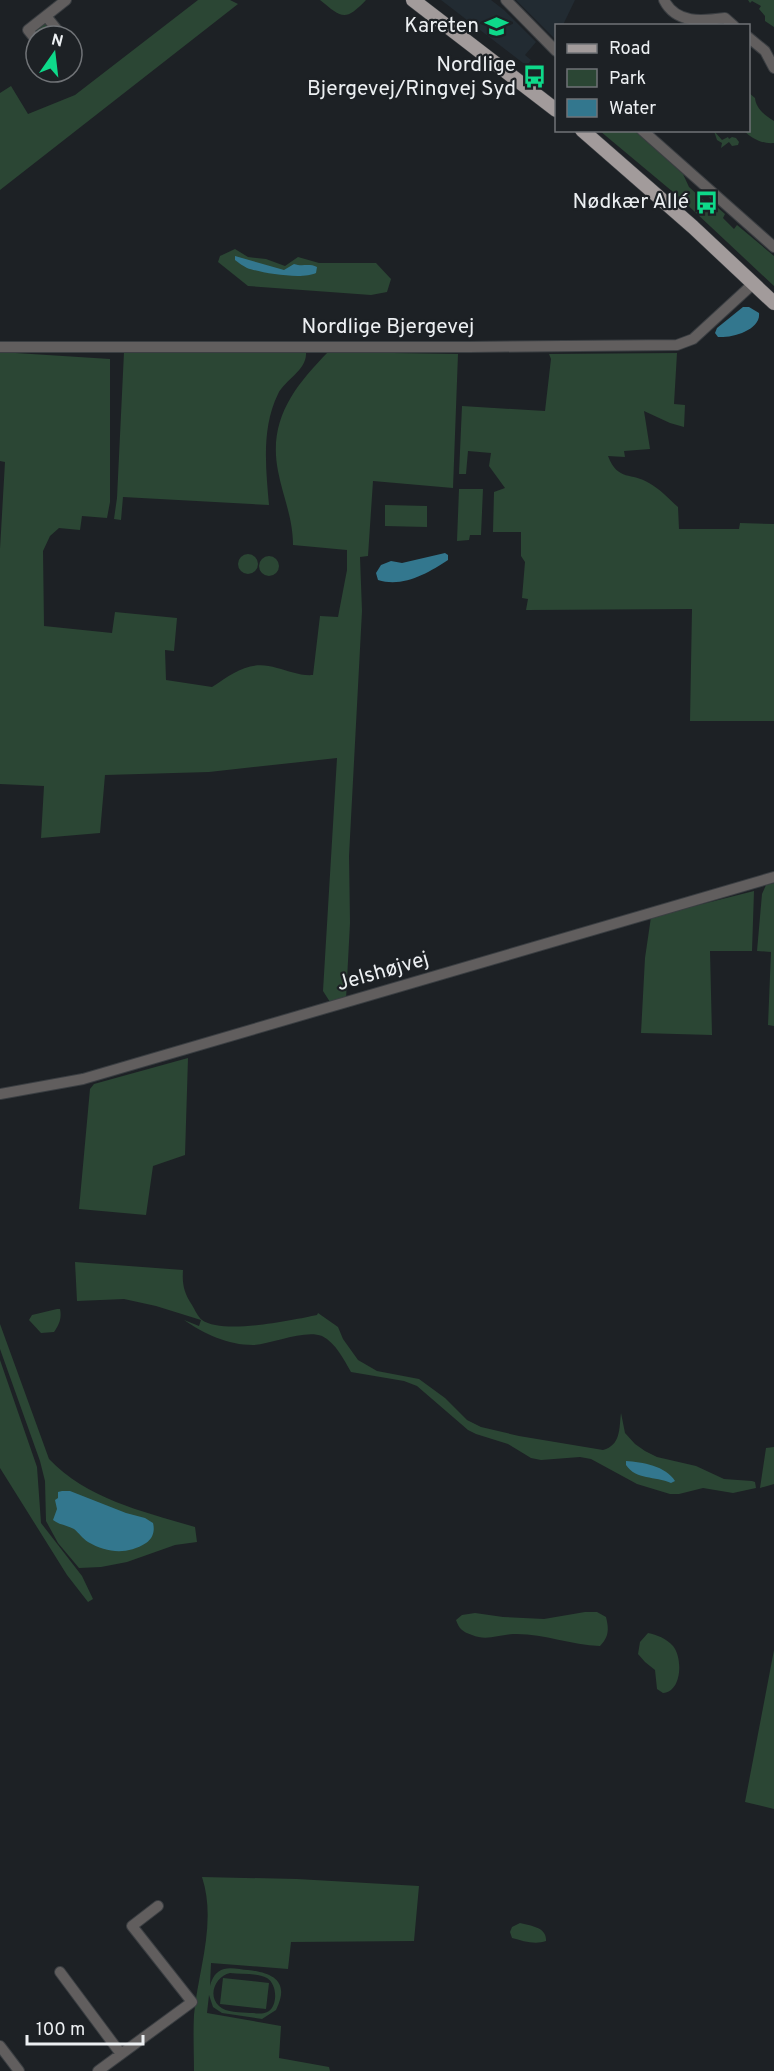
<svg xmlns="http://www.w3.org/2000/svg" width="774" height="2071" font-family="Overpass,sans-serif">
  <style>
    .built { fill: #222b32 }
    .green { fill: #2b4634; fill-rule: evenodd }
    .water { fill: #33778e }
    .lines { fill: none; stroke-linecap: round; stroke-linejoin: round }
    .minor-casing { stroke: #3a3e42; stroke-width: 12 }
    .major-casing { stroke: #3a3e42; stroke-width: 15 }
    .minor { stroke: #615e5e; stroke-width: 10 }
    .major { stroke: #a29b9b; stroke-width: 14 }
    .labels { text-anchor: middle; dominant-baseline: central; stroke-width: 4.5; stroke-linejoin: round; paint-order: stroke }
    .poi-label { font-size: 21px; fill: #eceff2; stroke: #1d2125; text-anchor: end }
    .street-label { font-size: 21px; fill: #eceff2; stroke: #1d2125 }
  </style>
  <rect width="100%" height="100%" fill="#1d2125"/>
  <path class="built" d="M441,0h50l13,10 32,32 -11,13 6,5 -4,6z
    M516,0h59l-12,25 -7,1v14z"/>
  <path class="green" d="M198,0h32l8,4 -238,186v-97l11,-7 17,28 47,-19z
    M320,0h46c-21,22 -24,18 -46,0z
    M748,0h26v27l-9,-6v-5l-6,-7 2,-3 -9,-5 -2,2z
    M47,23l11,13h-21l-2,-7 5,-5z
    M749,93l6,5c1,11 10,17 19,23v22c-12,1 -21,-4 -30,-12l4,-1z
    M600,131h35l48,43 6,13 20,18 9,3 7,6 -2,4 11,11 3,-4 37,31v30l-95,-89z
    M714,131l8,9 6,-3 1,2 3,-2 4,1 3,4 -1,3 -6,1 -3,-4 -8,6 1,-5 -5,-3z
    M235,249l13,8 18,2 19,7 13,-9 21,6h57l15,16 -4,13 -16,3 -123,-9 -30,-24 2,-6z
    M0,352l110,7v143l-3,16 -25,-2 -2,14 -21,-2 -9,8 -7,15 1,75 68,7 3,-21 62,6 -3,33 -9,-1 1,30 46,7c21,-14 38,-28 65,-19 12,3 23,8 36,7l7,-59 18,1 9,-47v-20l-54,-5c0,-27 -10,-48 -15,-74 -10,-51 16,-84 50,-119l130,2 -5,134 -80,-7 -5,75 -8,1 2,54 -13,245 1,67 -4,76 -16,3 -7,-11 14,-233 -128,14 -104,3 -5,58 -59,5 3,-52 -44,-2v-235l5,-87 -5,-1z
    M124,352l182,1c1,17 -21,27 -28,41 -17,35 -12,75 -9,111l-146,-8 -2,23 -7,-1 3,-21z
    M677,353l-3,51 11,1 -1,22 -14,-4 -26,-12 6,38 -26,2 1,6 -17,-1c10,26 24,16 41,27 11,6 20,16 29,24l1,22h60l1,-6 34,1v197h-84l2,-112 -166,1 2,-11 -6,-1 3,-36 -4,-6v-24h-28l1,-40 11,-4 -16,-22 2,-13 -23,-2 -2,23h-7l3,-68 83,5 6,-52 -2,-5z
    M459,489h24l-2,46h-11l-1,5 -12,1z
    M385,505l42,1v21l-42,-1z
    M238 564a10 10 0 1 1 20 0a10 10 0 1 1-20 0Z
    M259 566a10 10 0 1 1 20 0a10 10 0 1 1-20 0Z
    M774,883v143l-6,-1 3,-73 -14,-1 5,-57 4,-9z
    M754,891l-2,60h-42l2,84 -71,-2 4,-75 6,-41z
    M188,1058l-3,97 -32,11 -7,49 -67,-6 11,-120 4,-5z
    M75,1262l108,8c-1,14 1,23 9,35 3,5 6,12 10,15 21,15 91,0 115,-5l1,-2 20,14 5,12 15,21 19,11 42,8 26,19 22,22 14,7 38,9 84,14c18,-5 16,-21 18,-37l4,20 10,11 10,7 12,6 39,9 28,13 28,2 3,1 1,6 -23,5 -30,-5 -24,6h-9l-33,-10 -46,-25 -11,-2 -39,3 -10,-2 -23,-14 -32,-10 -8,-4 -51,-44 -13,-5 -53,-9c-7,-12 -15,-29 -29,-36 -17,-7 -50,8 -69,9 -25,0 -49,-11 -69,-25l15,6 2,-6 -45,-14 -32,-7 -47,2z
    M57,1309h3c2,9 -1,16 -6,23l-13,1 -12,-13 3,-5z
    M0,1324l49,135c38,40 95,53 146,68l2,15 -22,3 -48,17 -26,5 -22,1 -21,-25 -12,-22 -1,-40 -5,-20 -40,-112z
    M0,1360l37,107 4,56 41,53 11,23 -5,3 -21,-27 -67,-107z
    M774,1447v37l-14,4 6,-40z
    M585,1612h12l9,5c3,12 3,20 -6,29 -30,-1 -57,-13 -87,-12 -15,1 -27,7 -41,1 -9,-3 -13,-6 -16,-15l6,-5 13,-2 28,4 41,2z
    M648,1633c9,2 18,5 25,13 10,12 9,46 -10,47l-6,-4 -2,-19 -10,-8 -7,-8 2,-12z
    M774,1650v159l-29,-7z
    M202,1877l95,2 122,7 -5,55 -123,1 -3,27 -77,-6 -1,23c2,-8 6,-15 14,-17 8,-2 17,1 24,1 26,3 42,12 28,40l-14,9 -40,-6 -9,-6 -4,-12 -2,18 74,13 -2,32 50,9 1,4h-136c0,-18 -1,-37 0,-56 4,-45 23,-92 8,-138zM230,1973c11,1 27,0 37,5 10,6 11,26 2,33 -6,4 -13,2 -19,2 -9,-1 -24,0 -31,-7 -12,-11 -3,-30 11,-33z
    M520,1923c11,3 27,4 26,18 -11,4 -23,0 -34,-3l-2,-6 2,-5z
    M223,1978l46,5 -3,26 -46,-5z"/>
  <path class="water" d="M235,256l49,14 10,-6c8,3 15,-1 23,3l-1,6c-14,7 -55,0 -69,-5 -4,-2 -8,-5 -12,-8z
    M743,307h6l10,6c2,17 -27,25 -41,24l-3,-4 2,-5z
    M445,553l3,2v5c-20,13 -45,28 -70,20l-2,-7 5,-8 10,-4 11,2z
    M626,1461c16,1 40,5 49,20l-4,2c-16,-7 -35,-3 -45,-18z
    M62,1491h8l56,22 19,5 8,5c2,8 0,15 -7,20 -19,12 -39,10 -58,-1 -6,-4 -9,-9 -14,-13 -7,-4 -15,-4 -21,-9l4,-11 -2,-9 3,-2v-6z"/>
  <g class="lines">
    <defs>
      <path id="minor" d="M506,0l50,51
        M664,0c12,24 38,21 61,18l9,8
        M46,16l16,20
        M748,37l17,14 9,17
        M36,40l-8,-10 38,-30
        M642,130l132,117
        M0,347h469l208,-2 16,-6 61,-56
        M0,1094l83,-15 691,-202
        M60,1972l61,82
        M0,2046l19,25
        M98,2071l94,-69 -60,-76 26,-20"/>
      <path id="major" d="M413,0l143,110
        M582,130l111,97 81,76"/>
    </defs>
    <use href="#minor" class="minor-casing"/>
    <use href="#major" class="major-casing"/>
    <use href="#minor" class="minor"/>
    <use href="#major" class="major"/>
  </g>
  <defs>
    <symbol id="school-bare" viewBox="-9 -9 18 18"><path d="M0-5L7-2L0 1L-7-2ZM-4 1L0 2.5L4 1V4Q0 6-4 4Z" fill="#0ed98a" stroke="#1d2125" stroke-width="2.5" paint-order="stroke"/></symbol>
    <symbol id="bus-bare" viewBox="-9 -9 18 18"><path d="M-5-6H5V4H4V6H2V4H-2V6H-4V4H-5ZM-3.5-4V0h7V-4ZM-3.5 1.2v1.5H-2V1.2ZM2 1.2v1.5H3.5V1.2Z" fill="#0ed98a" stroke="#1d2125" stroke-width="2.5" paint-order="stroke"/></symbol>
  </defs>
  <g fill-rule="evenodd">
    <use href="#school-bare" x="480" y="10" width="33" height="33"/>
    <use href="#bus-bare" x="518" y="60" width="33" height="33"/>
    <use href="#bus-bare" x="690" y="186" width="33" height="33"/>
  </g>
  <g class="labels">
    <g class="poi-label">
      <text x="479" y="26">Kareten</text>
      <text x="516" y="65">Nordlige<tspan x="516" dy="24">Bjergevej/Ringvej Syd</tspan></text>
      <text x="689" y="202">Nødkær Allé</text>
    </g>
    <g class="street-label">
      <text x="388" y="327">Nordlige Bjergevej</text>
      <text transform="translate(383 972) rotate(-16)">Jelshøjvej</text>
    </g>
  </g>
  <rect x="555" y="24" width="195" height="108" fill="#1d2125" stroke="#707377" stroke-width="1.5"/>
  <rect x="567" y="44" width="30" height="9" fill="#a29b9b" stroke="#707377" stroke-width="1.5"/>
  <text x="609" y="54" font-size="18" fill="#eceff2">Road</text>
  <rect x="567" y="69" width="30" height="18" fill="#2b4634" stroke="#707377" stroke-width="1.5"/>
  <text x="609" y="84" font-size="18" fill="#eceff2">Park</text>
  <rect x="567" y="99" width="30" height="18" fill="#33778e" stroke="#707377" stroke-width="1.5"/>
  <text x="609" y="114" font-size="18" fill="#eceff2">Water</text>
  <g transform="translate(54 54) rotate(14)"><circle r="28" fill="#1d2125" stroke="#707377" stroke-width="1.5"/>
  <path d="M0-4.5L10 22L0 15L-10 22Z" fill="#0ed98a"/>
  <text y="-9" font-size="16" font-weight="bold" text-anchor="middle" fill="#eceff2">N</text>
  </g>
  <path d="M27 2035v9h116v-9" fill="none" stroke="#eceff2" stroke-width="3"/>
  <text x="36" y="2035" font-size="18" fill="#eceff2" stroke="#1d2125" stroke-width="4.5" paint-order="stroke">100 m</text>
</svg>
